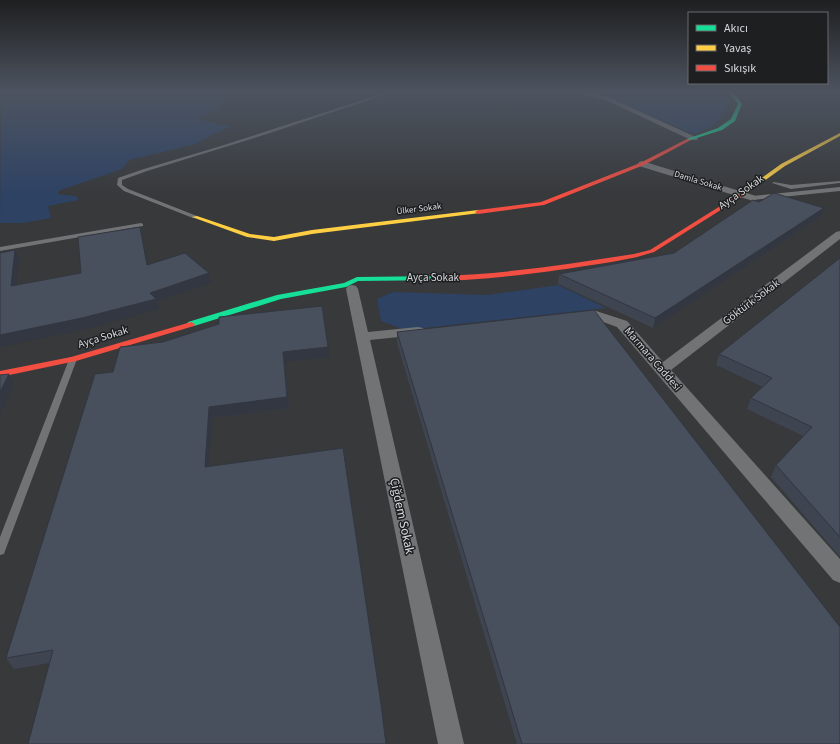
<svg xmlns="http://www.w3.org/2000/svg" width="840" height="744" font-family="'Source Sans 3',sans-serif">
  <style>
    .green { fill: #2e4264 }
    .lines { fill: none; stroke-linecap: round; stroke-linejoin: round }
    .lane { fill: #727375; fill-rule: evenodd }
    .street { fill: #727375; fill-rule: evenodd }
    .fast { fill: #16e098; fill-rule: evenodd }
    .slow { fill: #ffcf43; fill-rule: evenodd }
    .jam { fill: #f24e42; fill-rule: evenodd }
    .wall { fill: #3e4450 }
    .shaded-wall { fill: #323741 }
    .building { fill: #484f5d; stroke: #323741 }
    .labels { text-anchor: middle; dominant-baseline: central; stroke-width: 3; stroke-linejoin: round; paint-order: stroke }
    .far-street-label { font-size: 9px; fill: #d7d9dc; stroke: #1e1f21 }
    .street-label { font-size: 11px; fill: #d7d9dc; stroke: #1e1f21 }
    .near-street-label { font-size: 13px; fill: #d7d9dc; stroke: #1e1f21 }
  </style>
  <rect width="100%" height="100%" fill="#37393b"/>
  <path class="green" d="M1,91h230l-9,5 -3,12 -22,11 34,8 -20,8 -15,9 -67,16 -7,9 -64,22v3l18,2 3,4 -31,6 3,12 -28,5h-23z
    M605,91h105l13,4 6,8c-9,22 -14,23 -36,31l-92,-40z
    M558,285l48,23 -201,22 -24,-9 -4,-22 16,-7 95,3z"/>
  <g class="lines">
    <path class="lane" d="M391,91h5l-129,43 -120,37 -25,9v5l6,4 69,27v2h-4l-69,-27 -7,-6 1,-7 26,-9 77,-23z
      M840,181v2l-49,6 -19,-6 2,-1 17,3z
      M840,187v4l-87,9 -3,-2 3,-2z
      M141,223l2,1v2l-143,25v-4z
      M70,357h6l1,2 -72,192 -1,3 -4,1v-18z"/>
    <path class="street" d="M571,91h10l29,7 88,40 -1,2h-6l-85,-40 -34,-8z
      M642,161l114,35 2,2 -5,3 -3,-1 -111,-34 -1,-2 1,-2z
      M840,231v8l-169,131 169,189v24l-7,-3 -216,-253 -25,-9 -13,2 -5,-1 -2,-3 2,-3 19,-3 34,11 36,41 173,-130z
      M352,285l4,1 2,3 10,43 50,-5 5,1 2,3 -2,3 -5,1 -48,5 94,404h-26l-92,-455 2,-3z"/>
    <path class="fast" d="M723,91c10,-1 14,6 19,13l-7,17 -13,9 -35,11v-2l31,-11 13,-9 7,-15 -7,-9z
      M440,276l4,2 -1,2 -85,1 -12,6 -65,12 -87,27h-3l-4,-2 1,-2 89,-27 67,-12 13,-6z"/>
    <path class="slow" d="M593,91h4l-5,4h-2z
      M840,133v3l-55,30 -42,30 -5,-1 43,-31z
      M478,210l3,2 -1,1 -168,21 -38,7 -27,-4 -55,-20 5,-1 53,18 24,3 38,-7z"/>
    <path class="jam" d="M687,139l4,1 -47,25 -100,40 -66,9 -3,-2 3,-2 63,-8 99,-39z
      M741,193l3,2 -1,1 -89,56 -17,5c-24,6 -189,31 -201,21l4,-2c66,-2 130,-12 194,-22l16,-4z
      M191,322l4,2 -1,2 -118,35 -76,16v-6l71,-14z"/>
  </g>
  <path class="wall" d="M759,202l62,14 -168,112 -95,-44 1,-10 115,-21z
    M840,258v299l-69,-80 5,-12 27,-29 -56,-27 4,-11 12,-11 -47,-22 3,-11z
    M397,332l443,412h-323l-120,-401z
    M329,357l-44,5 4,46 -77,10 -162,245 -36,6 -8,-11 89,-284z"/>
  <path class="shaded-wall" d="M824,208l-3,8 -168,112 2,-10z
    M140,227l2,9 8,38 -3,-9z
    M15,250l4,10 -4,35 -4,-9z
    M209,273l2,10 -54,18 2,8 -73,20 -86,18v-12l150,-42z
    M328,347l1,10 -44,5 4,46 -77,10 -4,60 -3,-11 4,-60 74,-55z
    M9,374l5,10 -14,30v-22z"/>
  <path class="building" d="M774,193l50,15 -169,110 -96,-44 115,-21 79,-53 6,2z
    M140,227l7,38 38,-12 24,20 -59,20 6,6 -74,19 -82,17v-82l15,-3 -4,36 70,-13 -3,-36z
    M840,258v279l-64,-72 36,-38 -61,-29 21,-20 -53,-24z
    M322,306l6,41 -45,5 4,45 -78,10 -4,60 138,-19 38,256 5,40h-358l25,-94 -47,8 89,-284 18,-2 7,-25 43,-5 56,-18v-7z
    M594,310l246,317v117h-318l-125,-412z
    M9,374l-9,18v-17z"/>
  <linearGradient id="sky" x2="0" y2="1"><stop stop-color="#1e1f20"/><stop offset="0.47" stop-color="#4d5460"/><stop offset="1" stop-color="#4d5460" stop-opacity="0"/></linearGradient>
  <rect width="840" height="195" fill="url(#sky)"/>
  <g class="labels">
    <g class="far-street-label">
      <text transform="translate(698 181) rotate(17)">Damla Sokak</text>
      <text transform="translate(419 209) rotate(-7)">Ülker Sokak</text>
    </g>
    <g class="street-label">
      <text transform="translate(741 192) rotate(-35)">Ayça Sokak</text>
      <text x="433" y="277">Ayça Sokak</text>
      <text transform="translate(751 302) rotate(-37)">Göktürk Sokak</text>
      <text transform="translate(103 337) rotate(-17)">Ayça Sokak</text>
      <text transform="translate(653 359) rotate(49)">Marmara Caddesi</text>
    </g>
    <g class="near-street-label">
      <text transform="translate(402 516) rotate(78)">Çiğdem Sokak</text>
    </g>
  </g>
  <rect x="688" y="12" width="140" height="72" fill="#1e1f21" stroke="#68696c"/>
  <rect x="696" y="25" width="20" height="6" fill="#16e098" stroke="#68696c"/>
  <text x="724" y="32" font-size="12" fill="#d7d9dc">Akıcı</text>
  <rect x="696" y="45" width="20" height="6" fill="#ffcf43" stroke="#68696c"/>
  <text x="724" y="52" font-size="12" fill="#d7d9dc">Yavaş</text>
  <rect x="696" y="65" width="20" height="6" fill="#f24e42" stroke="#68696c"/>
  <text x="724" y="72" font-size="12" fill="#d7d9dc">Sıkışık</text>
</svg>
